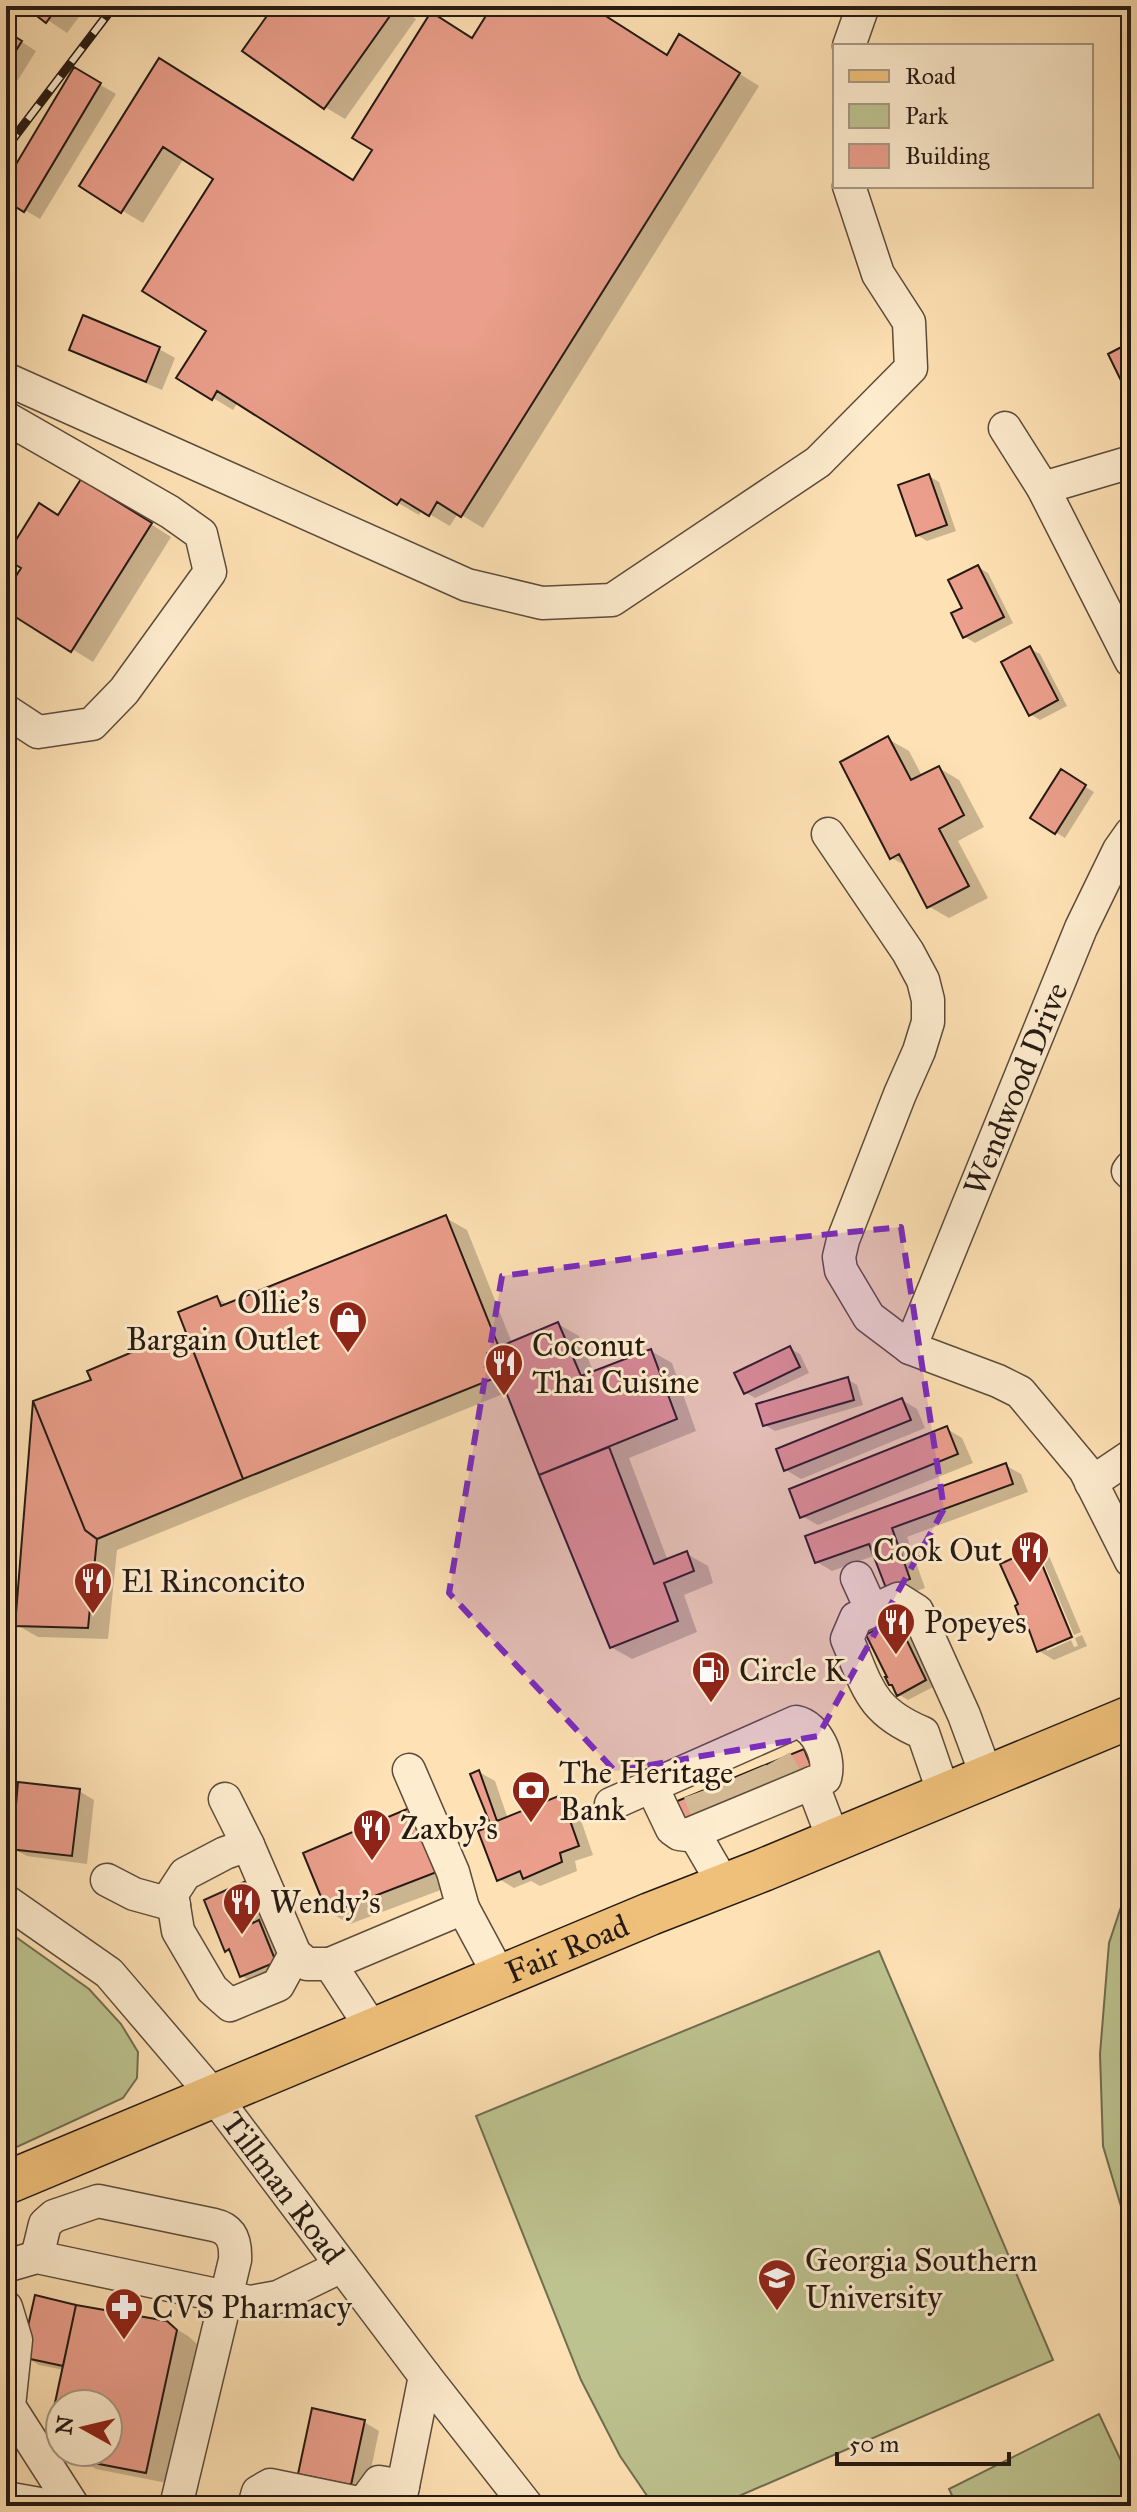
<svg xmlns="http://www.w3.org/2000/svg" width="1137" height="2512" font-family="'IM FELL Great Primer',serif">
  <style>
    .green { fill: #bdc38f; stroke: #716e51; stroke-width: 2 }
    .shadow { fill: #0003 }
    .building { fill: #ea9e8b; stroke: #251a13; stroke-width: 2 }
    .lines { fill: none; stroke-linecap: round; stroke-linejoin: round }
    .minor-tunnel { stroke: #d3b994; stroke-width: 32; stroke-dasharray: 32 16; stroke-linecap: butt }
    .minor-casing { stroke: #5b4c3b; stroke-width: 35 }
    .major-casing { stroke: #251a13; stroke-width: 45 }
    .minor { stroke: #feecce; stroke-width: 32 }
    .major { stroke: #efc07a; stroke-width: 42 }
    .rail-casing { stroke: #251a13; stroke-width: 9 }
    .rail { stroke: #feecce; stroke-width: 6; stroke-dasharray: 18; stroke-linecap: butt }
    .marked { fill: #7b2cbf; fill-opacity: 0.2; stroke: #7b2cbf; stroke-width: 6; stroke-dasharray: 16 10; stroke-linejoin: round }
    .labels { text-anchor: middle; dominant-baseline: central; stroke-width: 6; stroke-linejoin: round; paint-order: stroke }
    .street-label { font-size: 32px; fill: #251a13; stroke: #feecce }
    .poi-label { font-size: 32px; fill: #251a13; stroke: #feecce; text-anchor: start }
  </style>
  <rect width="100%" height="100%" fill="#fee1b4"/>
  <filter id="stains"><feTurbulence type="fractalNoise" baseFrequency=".0025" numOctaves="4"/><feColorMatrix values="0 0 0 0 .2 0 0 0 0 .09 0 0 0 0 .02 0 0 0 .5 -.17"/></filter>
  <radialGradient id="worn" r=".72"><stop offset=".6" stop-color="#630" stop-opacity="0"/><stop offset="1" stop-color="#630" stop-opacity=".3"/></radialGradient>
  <path class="green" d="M1131,1877v363l-28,-94 -3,-92 9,-111z
    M6,1930l83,59 32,35 17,28 -1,26 -14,20 -117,54z
    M879,1951l174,409 -337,146h-62l-34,-50 -39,-76 -105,-264z
    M1099,2414l32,68v24h-174l-8,-17z"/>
  <path class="shadow" d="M27,6h60l-20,27z
    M200,6h25l-13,9z
    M277,6h121l18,13 -71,100 -20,-12z
    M495,6h93l80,50 32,-7 59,37 -276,442 -25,-15 -8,13 -28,-16 -3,5 -21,-12 -160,-101 -5,8 -20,-12 -5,-67 8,-152 -32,-21 -41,65 -62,-37 79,-125 194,121 119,-142z
    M6,32l30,19 -18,29 -12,-6z
    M75,70l41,24 -76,125 -34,-20v-15z
    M84,318l75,31 16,9 -13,32 -75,-32 -16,-9z
    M929,476l10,6 17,49 -29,10 -10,-6z
    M102,493l69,44 -78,125 -87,-54v-13l54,-78z
    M978,567l10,6 25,50 -38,20 -10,-6v-29z
    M1030,649l10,5 27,52 -27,14 -10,-6z
    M888,739l21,12 13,25 17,-8 20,12 25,47 -26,14 30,57 -39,20 -21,-12 -20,-39 -16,-9z
    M1061,772l33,20 -29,46 -32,-20z
    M446,1218l21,12 45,113 46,-19 21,12 15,37 57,-22 21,12 24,68 -67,27 39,103 19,-7 21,12 5,17 -29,12 13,37 -65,27 -21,-12 -103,-255 -391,158 -9,89 -70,-2 -21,-12 76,-243 68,-40 12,7 18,-8 26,-43 11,7z
    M790,1349l10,5 9,19 -54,25 -10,-6z
    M847,1379l10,6 6,20 -88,26 -10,-6z
    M902,1400l15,9 8,19 -124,51 -15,-9z
    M947,1429l15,9 11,25 -155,62 -16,-9z
    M1005,1465l16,9 7,18 -121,45 18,51 -22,8 -27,-41 -44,16 -15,-9z
    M1032,1543l15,8 34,81 -7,3 -34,-81h-5l12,97 24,-11 3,7 4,-1 -3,-8 7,-3 5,11 -33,14 -15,-9 -7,-19 -5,-2 -2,-75z
    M896,1620l10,6 29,60 -27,14 -10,-6z
    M479,1772l16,9 13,38 53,-22 15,9 17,49 -18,6 2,10 -37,15 -9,-5 -17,7 -15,-9 -5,-52z
    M79,1791l15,9 -7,64 -60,-8 -15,-8 1,-10 -7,-1v-31l11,1z
    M435,1820l27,62 -112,42 -21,-12z
    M246,1883l15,9 29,79 -33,14 -15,-9 -9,-22 -7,-4z
    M166,2323l22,13 9,8 -30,139 -71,-14 -21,-12 -4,-5h37v-48h-48v32l-8,-11 12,-55 -25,-5 -15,-9z
    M364,2422l15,9 -13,62 -51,-11 -15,-9z"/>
  <path class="building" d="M24,6h34l-12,17z
    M274,6h123l-73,103 -82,-58z
    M492,6h98l77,49 12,-21 61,39 -279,444 -24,-15 -8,14 -28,-17 -4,6 -180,-114 -5,9 -36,-22 30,-47 -64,-40 71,-112 -50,-32 -42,66 -42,-27 80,-128 194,122 19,-30 -20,-12 79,-126 41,26z
    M6,31l16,10 -16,25z
    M74,67l27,16 -77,129 -18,-11v-20z
    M83,315l77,32 -14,35 -77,-32z
    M1131,342v59l-23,-47z
    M929,474l18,51 -31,11 -18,-51z
    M81,479l71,44 -81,129 -65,-41v-19l15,-24 -15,-9v-3l33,-53 19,12z
    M978,565l26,52 -41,21 -12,-25 11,-5 -14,-28z
    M1030,646l28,54 -29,16 -28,-54z
    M888,736l23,44 28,-14 25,49 -25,14 30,57 -42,22 -28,-54 -9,5 -50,-97z
    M1061,769l25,16 -31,49 -25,-16z
    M446,1215l58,145 -9,4 5,12 -257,103 -65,-167 39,-16 4,10z
    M558,1322l23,54 70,-27 26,70 -138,56 -44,-111 9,-4 -5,-13z
    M161,1340l7,9 21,-9 54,139 -146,60 -12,-9 -52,-129 58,-21 -4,-9z
    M790,1346l10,21 -56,27 -10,-21z
    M848,1377l6,23 -91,26 -7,-22z
    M902,1398l9,22 -127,51 -8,-22z
    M33,1401l52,129 12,9 -9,89 -73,-2z
    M947,1426l11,28 -158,64 -11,-29z
    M609,1447l45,117 33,-13 7,20 -30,12 14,38 -68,27 -71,-173z
    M1006,1463l7,21 -121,44 18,51 -24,9 -17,-44 -54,19 -10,-27z
    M1032,1540l40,97 -35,15 -8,-22 -4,1 -10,-25 3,-2 -18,-40 22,-10 -3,-6z
    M896,1618l30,62 -29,16 -5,-11h-3l-4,-8h2l-21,-42z
    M804,1749l10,24 -134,55 -10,-24z
    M479,1770l18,51 64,-26 18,51 -19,7 2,9 -39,17 -3,-8 -23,10 -19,-50 13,-5 -21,-52z
    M18,1782l62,7 -8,67 -63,-7 2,-17h-5v-29l10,2z
    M414,1806l28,64 -114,44 -25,-61z
    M246,1881l12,31 -7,3 2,8 6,-3 17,42 -36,15 -11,-28 -4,3 -21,-52z
    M35,2295l41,10 -13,61 -42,-9z
    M76,2305l91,16 10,9 -31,143 -73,-14 -4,-7h39v-48h-48v36l-10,-14z
    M312,2408l53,12 -14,65 -53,-11z"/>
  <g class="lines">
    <path class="minor-tunnel" d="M776,1760l13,23
      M751,1771l10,24
      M724,1782l9,24
      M699,1792l9,24"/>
    <defs>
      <g id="minor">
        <path d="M849,46l14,-40"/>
        <path d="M6,379l461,206 75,18 70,-3 206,-138 93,-94 -2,-46 -31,-48 -29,-88"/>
        <path d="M6,418l164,94 31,22 9,38 -86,119 -32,33 -54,8 -32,-21"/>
        <path d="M1005,428l38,60 88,173"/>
        <path d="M1043,488l88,-26"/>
        <path d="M828,834l80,118 15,28 5,20v22l-9,29 -19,43 -57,146 -4,17 2,13 28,47 41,31 88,33 22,11 65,78 46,91"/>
        <path d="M1131,1167l-3,4 3,3"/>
        <path id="s1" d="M910,1348l171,-420 38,-78 12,-17"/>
        <path d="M1091,1483l40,-27"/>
        <path d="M857,1578l15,33"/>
        <path d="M409,1770l44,102 10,36"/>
        <path d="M651,1785l21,44 7,5 8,1 125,-52"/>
        <path d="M944,1794l-21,-61c-53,-22 -55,-45 -76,-94l9,-21 42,-19 19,12 47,104 23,62"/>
        <path d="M225,1799l23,46"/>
        <path d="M611,1804l185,-82c21,4 35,36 29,56l-13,5 22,58"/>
        <path d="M694,1833l30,52"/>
        <path d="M107,1880l27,14 40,11"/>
        <path id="s2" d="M6,1901l103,72 105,123 211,280 102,130"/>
        <path d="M295,1954l-17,31 -48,20 -18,-16 -34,-58 -6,-37 13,-20 40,-21 23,-8 47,109 12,10h23"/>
        <path d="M373,2030l-43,-66 133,-56 37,69"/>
        <path d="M37,2257l8,-33 9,-8 44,-15 116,24c18,4 22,17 21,35l-59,246"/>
        <path d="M6,2266l31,-9 213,45 28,-5 64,-31"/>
        <path d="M6,2307l10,33 -7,66 64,100"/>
        <path d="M6,2498l45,8"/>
        <path d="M254,2506l4,-14 12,-7 93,19 16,-22 24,4"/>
        <path d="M399,2506l26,-130"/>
      </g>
      <g id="major">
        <path id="s3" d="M6,2183l644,-269 113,-44 368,-153"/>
      </g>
    </defs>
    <use href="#minor" class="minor-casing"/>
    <use href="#major" class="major-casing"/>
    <use href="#minor" class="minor"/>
    <use href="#major" class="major"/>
    <defs>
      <path id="rail" d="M6,148l108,-142"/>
    </defs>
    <use href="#rail" class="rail-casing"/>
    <use href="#rail" class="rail"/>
  </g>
  <path class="marked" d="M901,1227l43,282 -126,227 -203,35 -166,-178 53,-317 248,-34z"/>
  <defs>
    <symbol id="shop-pin" viewBox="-11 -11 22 30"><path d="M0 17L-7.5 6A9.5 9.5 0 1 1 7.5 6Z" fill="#8f2418" stroke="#feecce"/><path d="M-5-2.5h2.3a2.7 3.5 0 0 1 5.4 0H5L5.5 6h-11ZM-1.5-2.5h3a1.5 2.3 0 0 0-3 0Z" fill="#fff"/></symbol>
    <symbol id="restaurant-pin" viewBox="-11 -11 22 30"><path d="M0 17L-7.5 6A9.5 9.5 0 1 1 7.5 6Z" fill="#8f2418" stroke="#feecce"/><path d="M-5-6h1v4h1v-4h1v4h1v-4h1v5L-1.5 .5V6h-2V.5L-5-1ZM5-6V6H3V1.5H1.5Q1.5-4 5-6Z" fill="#fff"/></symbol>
    <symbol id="fuel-pin" viewBox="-11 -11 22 30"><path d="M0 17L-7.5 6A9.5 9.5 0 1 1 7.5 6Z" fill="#8f2418" stroke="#feecce"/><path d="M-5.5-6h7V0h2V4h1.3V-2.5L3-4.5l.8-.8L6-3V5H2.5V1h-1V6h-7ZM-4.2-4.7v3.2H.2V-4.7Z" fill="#fff"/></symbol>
    <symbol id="bank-pin" viewBox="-11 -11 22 30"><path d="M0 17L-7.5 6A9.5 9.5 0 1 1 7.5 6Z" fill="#8f2418" stroke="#feecce"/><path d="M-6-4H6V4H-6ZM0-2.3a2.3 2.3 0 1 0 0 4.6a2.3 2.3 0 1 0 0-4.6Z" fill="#fff"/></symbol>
    <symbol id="university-pin" viewBox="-11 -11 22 30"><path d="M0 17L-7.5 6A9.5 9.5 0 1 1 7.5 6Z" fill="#8f2418" stroke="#feecce"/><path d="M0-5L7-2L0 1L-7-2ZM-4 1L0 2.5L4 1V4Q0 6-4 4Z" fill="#fff"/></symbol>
    <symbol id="pharmacy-pin" viewBox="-11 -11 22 30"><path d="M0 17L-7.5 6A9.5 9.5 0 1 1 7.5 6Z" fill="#8f2418" stroke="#feecce"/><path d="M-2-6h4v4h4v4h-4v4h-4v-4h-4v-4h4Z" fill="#fff"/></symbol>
  </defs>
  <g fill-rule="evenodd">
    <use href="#shop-pin" x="326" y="1298" width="44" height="60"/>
    <use href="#restaurant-pin" x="482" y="1341" width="44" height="60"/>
    <use href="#restaurant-pin" x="1008" y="1528" width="44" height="60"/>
    <use href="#restaurant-pin" x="71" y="1559" width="44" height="60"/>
    <use href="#restaurant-pin" x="874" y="1600" width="44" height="60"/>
    <use href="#fuel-pin" x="689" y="1648" width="44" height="60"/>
    <use href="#bank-pin" x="509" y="1768" width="44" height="60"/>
    <use href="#restaurant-pin" x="350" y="1806" width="44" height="60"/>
    <use href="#restaurant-pin" x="220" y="1880" width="44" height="60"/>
    <use href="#university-pin" x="755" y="2256" width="44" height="60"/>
    <use href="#pharmacy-pin" x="102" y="2285" width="44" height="60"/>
  </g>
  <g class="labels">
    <g class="street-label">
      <text stroke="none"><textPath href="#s1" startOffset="280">Wendwood Drive</textPath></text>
      <text stroke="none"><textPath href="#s3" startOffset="608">Fair Road</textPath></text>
      <text stroke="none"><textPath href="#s2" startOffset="402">Tillman Road</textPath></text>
    </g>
    <g class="poi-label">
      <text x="320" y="1302" text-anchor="end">Ollie's<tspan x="320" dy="37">Bargain Outlet</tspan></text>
      <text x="532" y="1345">Coconut<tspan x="532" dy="37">Thai Cuisine</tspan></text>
      <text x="1002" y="1550" text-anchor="end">Cook Out</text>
      <text x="121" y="1581">El Rinconcito</text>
      <text x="924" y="1622">Popeyes</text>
      <text x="739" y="1670">Circle K</text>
      <text x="559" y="1772">The Heritage<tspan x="559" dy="37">Bank</tspan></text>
      <text x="400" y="1828">Zaxby's</text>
      <text x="270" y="1902">Wendy's</text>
      <text x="805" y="2260">Georgia Southern<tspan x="805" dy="37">University</tspan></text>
      <text x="152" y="2307">CVS Pharmacy</text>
    </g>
  </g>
  <rect width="1137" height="2512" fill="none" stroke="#fee1b4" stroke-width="32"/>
  <rect x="8" y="8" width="1121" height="2496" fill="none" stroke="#251a13" stroke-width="4"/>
  <rect x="16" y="16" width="1105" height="2480" fill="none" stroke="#251a13" stroke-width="2"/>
  <rect x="833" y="44" width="260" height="144" fill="#feecce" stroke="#a79883" stroke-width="2"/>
  <rect x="849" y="70" width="40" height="12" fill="#efc07a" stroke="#a79883" stroke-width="2"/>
  <text x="905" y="84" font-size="24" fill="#251a13">Road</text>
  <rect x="849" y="104" width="40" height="24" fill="#bdc38f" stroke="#a79883" stroke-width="2"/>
  <text x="905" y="124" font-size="24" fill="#251a13">Park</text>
  <rect x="849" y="144" width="40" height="24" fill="#ea9e8b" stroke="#a79883" stroke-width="2"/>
  <text x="905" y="164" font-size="24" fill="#251a13">Building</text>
  <g transform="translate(84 2428) rotate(278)"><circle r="38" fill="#feecce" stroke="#a79883" stroke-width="2"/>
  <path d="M0-6L14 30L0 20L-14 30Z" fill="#8f2418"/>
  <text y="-12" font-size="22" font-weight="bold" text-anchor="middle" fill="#251a13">N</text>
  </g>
  <path d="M837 2452v12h172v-12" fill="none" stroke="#251a13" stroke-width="4"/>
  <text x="849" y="2452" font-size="24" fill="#251a13" stroke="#feecce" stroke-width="6" paint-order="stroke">50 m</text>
  <rect width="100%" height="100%" filter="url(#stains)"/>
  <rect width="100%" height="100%" fill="url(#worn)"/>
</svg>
